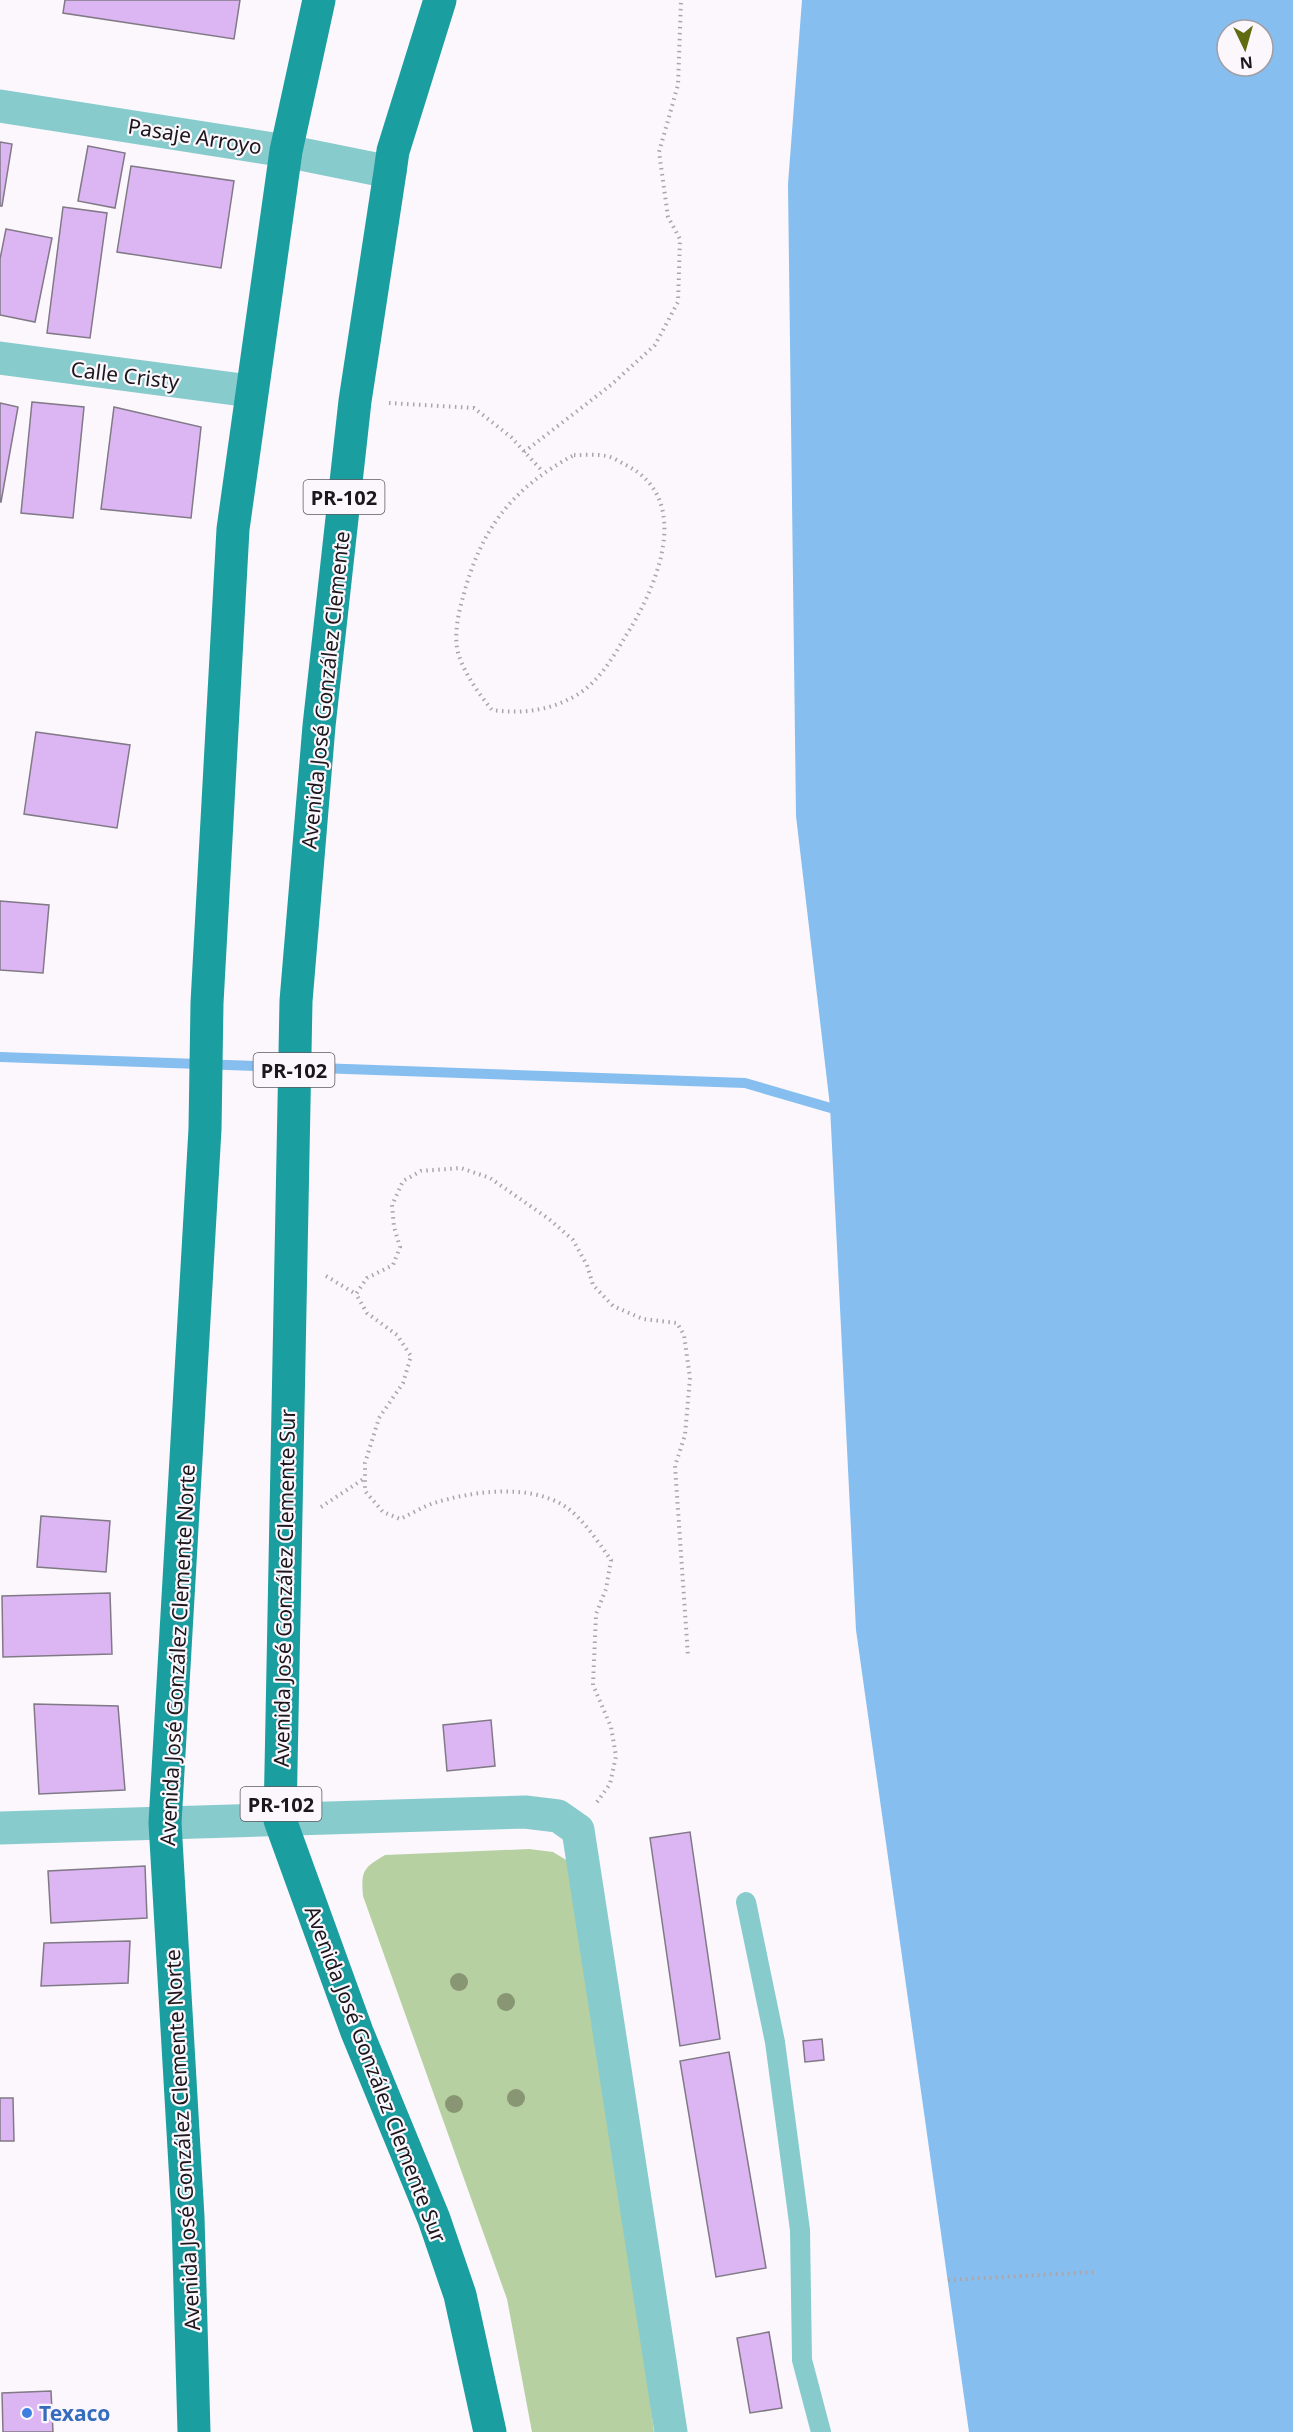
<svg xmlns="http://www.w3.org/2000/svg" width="1293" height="2432" font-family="'Noto Sans',sans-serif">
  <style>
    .green { fill: #b6d0a2 }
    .water { fill: #85beef; fill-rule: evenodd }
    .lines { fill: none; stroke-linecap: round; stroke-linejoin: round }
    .stream { stroke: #85beef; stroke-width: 10 }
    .building { fill: #dcb6f2; stroke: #817986; stroke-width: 1.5 }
    .path { stroke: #a9a5aa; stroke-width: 4; stroke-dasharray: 1.5 4.5; stroke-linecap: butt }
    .service { stroke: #87cbcc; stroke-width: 20 }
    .minor { stroke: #87cbcc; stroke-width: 33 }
    .primary { stroke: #1b9ea0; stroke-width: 33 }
    .tree { fill: #889673 }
    .shop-dot { fill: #3f7fe0; stroke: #fbf7fd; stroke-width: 2 }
    .labels { text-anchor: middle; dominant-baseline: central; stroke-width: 4.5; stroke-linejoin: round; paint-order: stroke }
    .shield { fill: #fbf7fd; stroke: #5e5a60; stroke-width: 1.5 }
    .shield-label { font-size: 20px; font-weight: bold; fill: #1b171c }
    .street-label { font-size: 21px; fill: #1b171c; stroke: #fbf7fd }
    .shop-label { font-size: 21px; font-weight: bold; fill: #366cbe; stroke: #fbf7fd; text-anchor: start }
  </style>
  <rect width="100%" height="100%" fill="#fbf7fd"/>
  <path class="green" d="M529,1849l24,3 15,9 59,350 27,221h-122l-25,-133 -144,-403c-2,-25 0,-28 22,-41z"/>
  <path class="water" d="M802,0h491v2432h-324l-113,-802 -26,-524 -34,-290 -8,-632zM1227,30h36v36h-36z"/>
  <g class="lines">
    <path class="stream" d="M0,1057l745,26 96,28"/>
  </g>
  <path class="building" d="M65,0h175l-6,39 -171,-26z
    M0,142l12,2 -10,62h-2z
    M88,146l37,7 -10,55 -37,-7z
    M131,166l103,15 -13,87 -104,-16z
    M63,207l44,6 -17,125 -43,-5z
    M6,229l46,9 -17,84 -35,-7v-56z
    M32,402l52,5 -11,111 -52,-5z
    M0,403l18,4 -17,95h-1z
    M114,407l87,20 -10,91 -90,-9z
    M36,732l94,13 -13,83 -93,-14z
    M0,901l49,4 -6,68 -43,-3z
    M41,1516l69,5 -4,51 -69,-5z
    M110,1593l2,61 -109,3 -1,-61z
    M34,1704l84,2 7,84 -86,4z
    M491,1720l4,46 -48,5 -4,-46z
    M690,1832l30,207 -40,7 -30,-208z
    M145,1866l2,52 -96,5 -3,-52z
    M130,1941l-2,42 -87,3 3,-43z
    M822,2039l2,21 -19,2 -2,-21z
    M729,2052l37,216 -50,9 -36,-216z
    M0,2098h13l1,43h-14z
    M769,2332l13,76 -32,5 -13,-75z
    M51,2391l2,41h-50l-1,-39z"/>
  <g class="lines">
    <path class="path" d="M389,403l85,5 37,29 32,35
      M524,452l87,-67 44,-40 23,-43 2,-63 -12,-22 -9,-65 19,-67 3,-85
      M574,455c10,0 22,-1 32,1 7,1 14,6 20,9 69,35 30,124 -1,172 -13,22 -27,46 -50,59 -26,15 -54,18 -83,14 -13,-16 -26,-34 -33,-54 -6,-17 -1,-42 4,-59 18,-68 48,-108 111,-142z
      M326,1276l30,18
      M321,1507l44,-29
      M597,1802l13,-18 6,-28 -5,-29 -18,-42 3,-71 10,-25 5,-29c-13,-18 -27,-40 -45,-53 -36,-24 -93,-16 -132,-4 -12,4 -23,11 -34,16l-17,-7 -18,-21v-28l14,-45 24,-35 8,-27 -14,-21 -30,-22 -11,-19 11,-16 26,-13 7,-18 -6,-20 -2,-22 11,-24 18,-10 40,-3 29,10 59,41 24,21 14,25 6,20 20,21 30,13 34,4 7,12 6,43 -5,57 -10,31 13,190
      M948,2280l147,-8"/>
    <path class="service" d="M746,1902l29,140 25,188 2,130 19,72"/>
    <path class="minor" d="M0,106l286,45 104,21
      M0,358l250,33
      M0,1828l525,-16 33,4 20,14 93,602"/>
    <path class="primary" d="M440,0l-47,151 -3,21 -35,229 -36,325 -23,275 -16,819 77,212 77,187 26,76 30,137
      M194,2432l-6,-215 -23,-394 40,-694 2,-126 26,-474 53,-378 33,-151"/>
  </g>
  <g class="tree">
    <circle cx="459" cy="1982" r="9"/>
    <circle cx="506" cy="2002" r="9"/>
    <circle cx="516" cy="2098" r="9"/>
    <circle cx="454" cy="2104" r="9"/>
  </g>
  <circle class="shop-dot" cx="27" cy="2413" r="6"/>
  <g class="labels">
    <g class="shield">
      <rect x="303.5" y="480" width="81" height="34" rx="4.5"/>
      <rect x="253.5" y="1053" width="81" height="34" rx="4.5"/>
      <rect x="240.5" y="1787" width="81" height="34" rx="4.5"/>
    </g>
    <g class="shield-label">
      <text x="344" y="497">PR-102</text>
      <text x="294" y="1070">PR-102</text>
      <text x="281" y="1804">PR-102</text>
    </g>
    <g class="street-label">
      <text transform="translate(195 136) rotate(9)">Pasaje Arroyo</text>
      <text transform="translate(125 375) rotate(7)">Calle Cristy</text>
      <text transform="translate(325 690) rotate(-84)">Avenida José González Clemente</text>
      <text transform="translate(284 1588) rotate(-89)">Avenida José González Clemente Sur</text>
      <text transform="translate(177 1655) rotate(-87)">Avenida José González Clemente Norte</text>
      <text transform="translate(376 2074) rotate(69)">Avenida José González Clemente Sur</text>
      <text transform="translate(182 2140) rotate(-93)">Avenida José González Clemente Norte</text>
    </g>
    <g class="shop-label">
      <text x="39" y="2413">Texaco</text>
    </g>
  </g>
  <g transform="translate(1245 48) rotate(175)"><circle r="28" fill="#fbf7fd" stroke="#a19da3" stroke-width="1.5"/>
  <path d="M0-4.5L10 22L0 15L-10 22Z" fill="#616b10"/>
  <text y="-9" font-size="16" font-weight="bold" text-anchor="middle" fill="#1b171c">N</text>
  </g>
</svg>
